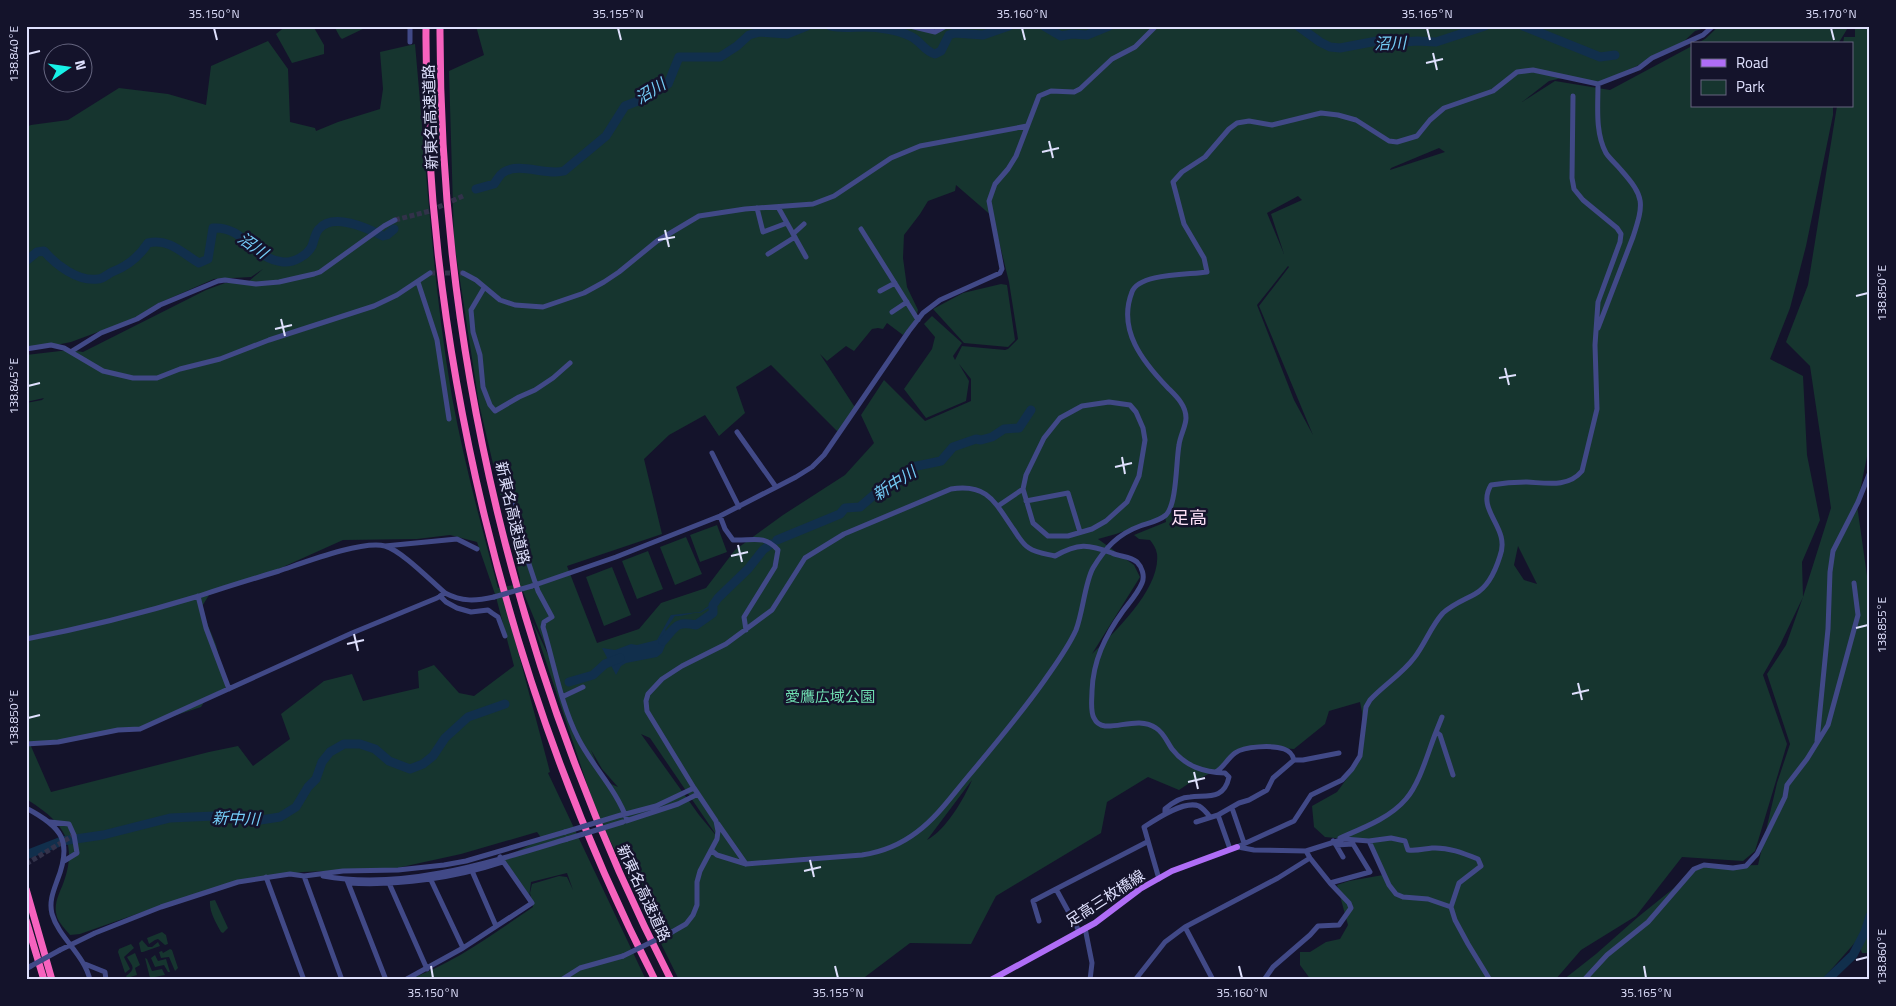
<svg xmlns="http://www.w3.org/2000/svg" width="1896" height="1006" font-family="'Titillium Web','Noto Sans JP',sans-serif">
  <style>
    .green { fill: #16352f; fill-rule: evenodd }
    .water { fill: #112f4c }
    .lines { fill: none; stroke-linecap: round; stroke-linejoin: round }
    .stream { stroke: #112f4c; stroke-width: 1 }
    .river { stroke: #112f4c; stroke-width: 9 }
    .minor-tunnel { stroke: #32324a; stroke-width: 5; stroke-dasharray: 5 2.5; stroke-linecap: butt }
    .minor { stroke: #414987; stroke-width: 5 }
    .major { stroke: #af6df6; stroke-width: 6 }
    .highway { stroke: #f662be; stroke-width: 7 }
    .minor-bridge { stroke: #414987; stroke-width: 5 }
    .ticks { fill: none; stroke: #dfe0fd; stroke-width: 2 }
    .labels { text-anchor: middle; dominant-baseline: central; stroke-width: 5; stroke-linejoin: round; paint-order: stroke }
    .street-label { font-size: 15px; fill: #dfe0fd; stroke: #14132b }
    .park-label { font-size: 15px; fill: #6edbaf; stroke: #14132b }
    .water-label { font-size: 16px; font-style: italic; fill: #74cdf7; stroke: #14132b }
    .quarter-label { font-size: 18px; fill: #fde1f7; stroke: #14132b }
    .neatline { fill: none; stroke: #dfe0fd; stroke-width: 2 }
    .ticks-label { font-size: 12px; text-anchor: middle; fill: #dfe0fd }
  </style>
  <rect width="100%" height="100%" fill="#14132b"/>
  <path class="green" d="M286,26h27l11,19v9l-32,9 -16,-29z
    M334,26h35l-27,13 -2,-2z
    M476,26h1236l-17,5 -16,15 -80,38 -33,-7 -17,4 -27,21 33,-21 55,9 82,-44v60h141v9l-27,131 -16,62 -20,51 33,17 4,79 13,65 -18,42 1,35 28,-89 -21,-142 -24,-24 22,-57 29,-179h15v-62h-9l1,-7h11v-11h15v416l-13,63 13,92v312l-11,29 -37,42h-259l33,-26 42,-37 62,-50 58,-2 19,-82 13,-39 -23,-70 19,-29 17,-48 -23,48 -17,30 24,69 -32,107 -12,10 -61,-4 -46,59 -55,34 -26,30h-244l-11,-15v-13h10l16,-10 14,-3 8,-14 -11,-40 12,-4 34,-6 -12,-31 -5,-3 -41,-4 -11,-10 -2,-21 25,-14 22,-30 4,-29 -1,-21 -2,-10 -31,9 -4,13 -31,25 -26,-2 -33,6 -12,14 -35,17 -9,6 -31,-13 -41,25 -6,31 -105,63 -25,48 -61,-1 -49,37h-182l-82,-166 -65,-194 24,52 -34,-83 -19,6 47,177 -2,1 98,207h-239c46,-16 86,-46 126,-73l-3,-14 2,-9 27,-8 8,1 6,13 -6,-17 -36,9 -2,16 -28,-39 41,-20 -5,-7 -76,22 -64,14 -94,4 -57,8 -98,30 -68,24 -10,1c-4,-5 -11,-12 -13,-18 -4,-12 2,-23 6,-33 16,-43 -1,-63 -37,-85v-396l16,-3 2,-2 -18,4v-47l43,-5 14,2 123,-62 19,-7 23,-1 15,-13 -12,8 -37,2 -57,25 -24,15 -62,23 -45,9v-224l5,-2 37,-5 51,-32 49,6 38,11 5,-39 57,-25 20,28 2,53 25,6 1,3 22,-9 42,-13 3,-20 -3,-37 35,-8c11,118 17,236 37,353 12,65 29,128 46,191l21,-4 1,-5 -41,-175 -25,-163 -5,-170 35,-16zM1439,148l6,4 -55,18 1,-2zM956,185l37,32 16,65 9,57 -10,10 -3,1 -43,-4 -7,14 -2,-4 9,-13 -30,-27 -8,8 11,13 -3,12 -28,40 22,29 40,-17 3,-20 -10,-17 12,15v22l-46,20 -41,-41 -23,35 13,28 -29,32 -62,40 -48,35 -29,38 -45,15 -22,26 -42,14 -30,-77 95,-32 -18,-75 25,-24 36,-20 14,21 26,-23 -9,-26 35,-22 68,68 17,-24 -36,-55 7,7 19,-15 8,5 18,-22 6,-1 5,1 4,-6 16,12 13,-16 2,-9 -11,-23 -4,-29 1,-23 16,-21 8,-13 27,-10zM1298,196l4,4 -31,14 13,40 -17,-41zM1288,266l1,1 -30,39 54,129 -19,-35 -37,-95zM1165,516l1,6 -32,13 5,4 11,1c3,4 6,8 7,14 4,34 -42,78 -65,100l48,-77 -6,-12 -36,-26 18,-5zM450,535l27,7 19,55 18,69 -40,30 -15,-3 -25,-28 -16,6 1,17 -56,13 -11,-27 -28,7 -43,33 9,25 -37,27 -15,-20 -29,6 -158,40 -21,-48 104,-15 67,-22 7,-11 18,-8 -10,-43 -15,-37 8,-13 54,-19 80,-36 74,-1zM1518,546l19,38 -13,-4 -10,-15zM641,734l9,4 69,101 -20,-24zM591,750l11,19 16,18 -14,-6zM972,780c-8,19 -27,51 -45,60z
    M1719,26h130l-11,18h-142l9,-5z
    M1001,284l6,1 8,55 -7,7 -44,-4 -31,-34 30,-16z
    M717,525l10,27 -27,10 -10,-27z
    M686,537l16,37 -27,11 -15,-38z
    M648,551l15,38 -26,10 -15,-38z
    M612,567l19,48 -27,11 -18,-49z
    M215,900l13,28 -5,5 -2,-1c-5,-9 -12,-21 -11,-31z
    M1870,927v26h-8l-2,-6z
    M162,932l4,3 2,9 -3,1 -7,-6 -3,1 -6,4 -2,-6z
    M142,940l6,7h4l6,-5 2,4 -17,6h-2l-2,-9z
    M131,944l3,4 -10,9 6,12 -5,4 -7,-21 1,-3z
    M170,949l2,1 6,18 -3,3 -6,-14 -8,1 -2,-6 3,-1 1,2z
    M135,953l5,12 -5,3 2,7 -10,3 -1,-2c11,-8 6,-10 1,-19z
    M155,955l3,6 8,-2 4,13h-2l-4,-7 -9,2 -4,-9z
    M145,958l2,1 5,12 10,-2 3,6 -15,3z"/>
  <path class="water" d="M716,601l-2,4 -14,8c-8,-1 -17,4 -25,3l-10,14 5,4 -8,19 -5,4 -31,6 -5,3 -5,9 -14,-27 13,2 16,-6 6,1 20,-5 14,-25 29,-3z"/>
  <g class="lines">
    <path class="stream" d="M989,32l5,-6"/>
    <path class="river" d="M830,26c12,3 22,1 35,1 13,0 33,3 45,9 10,4 14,15 25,18l6,-3 8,-16 6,-2 28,2 26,-9
      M1044,26l17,10 11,-2 15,1 22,-9
      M1298,26l22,16 10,5 10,1 37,-7 16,2 24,-2 19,1 49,-16
      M1523,26l77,31 15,-2
      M476,189l18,-5c3,-4 6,-10 10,-12 15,-10 43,4 60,-1l42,-35 19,-30 18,-7 25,-15 11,-27h41l17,-11 12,-11 11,-3 27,2 20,-8
      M26,261l11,-9 7,-1c12,14 34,31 54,28 5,0 10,-5 14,-7 16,-6 27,-15 36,-29 21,-5 34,10 51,20l9,-4 5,-31c32,-2 39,31 70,34 10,1 24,-6 29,-16 2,-5 3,-13 7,-17 14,-17 48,-1 64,7l4,-1 7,-6
      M777,540l63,-26 5,-6 15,-1 15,-13 26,-14 11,-13 29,-6 12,-14 23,-8 5,1 11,-3 12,-8 15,-1 12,-18
      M663,641c13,-14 12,-20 33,-16l17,-12v-8l5,-7 30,-29 15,-19 8,-6
      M569,682l24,-7 12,-11 15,-6
      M26,855l36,-14 41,-6 67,-17 44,-2 40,5 26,-4 16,-10 12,-20 8,-8 6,-17 8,-10 14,-8h16l15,5 14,12 21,8 13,-5 10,-8 12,-18 23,-21 37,-13
      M1827,980l26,-25 12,-23 5,-16"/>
    <path class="minor-tunnel" d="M395,220l35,-9 33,-15
      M430,273h33
      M26,864l48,-29"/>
    <path class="minor" d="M410,26v16
      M910,26l25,6 11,-6
      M778,207l28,50
      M757,208l6,24 24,-9
      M861,229l57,91
      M793,234l11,-10
      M768,254l27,-17
      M463,273l13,7 24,20 15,5 28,2 41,-14 20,-11 15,-10 38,-31 42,-25 46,-7 68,-5 21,-8 57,-38 29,-12 107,-20
      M418,282l19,58 12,79
      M484,288l-13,22 2,22 7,23 3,32 7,18 5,6 24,-14 16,-7 18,-12 17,-15
      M880,291l15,-8
      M892,312l15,-10
      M1598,328l35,-91c11,-34 12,-40 -12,-67 -4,-5 -11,-11 -15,-17 -11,-21 -8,-46 -8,-69
      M26,349l25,-4 13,3 39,23 30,7h24l23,-9 40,-10 49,-19 105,-34 23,-11 33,-22
      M72,351l29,-18 36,-14 23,-14 58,-24 7,-1 31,4 23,-2 35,-8 6,-2 64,-46 11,-6
      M737,432l39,55
      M712,453l27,54
      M501,475l12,30 8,35 17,51 14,26 -8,5 -1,5c11,36 18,78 35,111 14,28 39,52 49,82
      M1026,501l42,-8 12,39
      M998,506l25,-17 3,-14 18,-37 16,-20 22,-12 27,-4 21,3 6,7 7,16 2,12 -6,36 -12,26 -21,19 -14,8 -24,7h-20l-15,-13 -10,-34
      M720,516l5,13 8,11c19,1 31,-6 45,10l-3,17 -31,50 2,13
      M385,546l72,-7 20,10
      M532,586l84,-29 104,-41 76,-39 16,-10 12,-12 85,-124 14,-18 17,-13 60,-27 2,-4 -13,-68 6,-17 13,-15 8,-13 23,-60 12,-5 23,1 6,-3 32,-30 23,-12 21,-21
      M198,596l8,32 23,61
      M440,596l6,6 11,6 14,4 17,-2 4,3 6,4 7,19
      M26,639c58,-11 117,-26 173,-43 27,-9 53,-17 80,-25 24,-8 83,-31 106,-25 17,5 46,35 60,47 17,9 31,8 49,4
      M564,696l19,-9
      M1436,732l6,-15
      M1817,741l11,-112 2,-57 3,-21 25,-49 12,-30
      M26,744l32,-2 60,-12 22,-1 212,-96 85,-35 8,-5
      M1216,772c8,-5 11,-13 19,-19 9,-7 38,-8 49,-4 6,2 9,7 10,11
      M26,808c36,19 47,33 31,73 -4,11 -8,21 -5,33 7,24 32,40 38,66
      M1232,808l12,35
      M622,815l34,-9 38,-18
      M1218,815l12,34
      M626,821l52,-17 20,-10
      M50,822l19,2 5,11 3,18 -13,8
      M1196,822l22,-7 21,-12 10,-3 18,-10 6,-12 21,-18h9l36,-7
      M718,824l28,40
      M1340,838c23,-10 50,-20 66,-39 14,-16 22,-47 30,-67l4,3 13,40
      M1369,841l20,44 7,9 7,3 25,2 23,8
      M1336,845l7,12
      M1237,847l57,-26 17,-26 31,-15 10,-11 8,-13 6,-49 4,-7c14,-15 32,-26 44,-42 11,-14 17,-32 29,-45 10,-9 21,-13 32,-19 13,-7 21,-25 25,-38 11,-29 -25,-45 -9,-71 12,-2 23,-3 36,-3 19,1 41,6 55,-11l15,-62 -2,-64 3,-43 22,-60 1,-8 -4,-6 -34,-28 -9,-11 -2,-11 1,-82
      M1238,847l16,3 52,1 38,-12 25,2 22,-3 14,3 3,9c9,1 15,-1 24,-2 16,-1 31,5 46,11l3,7 -22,17 -8,24 4,13 13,24 22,36
      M711,850l6,5 29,9 116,-9c20,-3 38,-10 55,-23 19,-14 34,-35 49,-53 27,-32 54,-64 78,-98 11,-16 24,-33 32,-51 7,-18 9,-48 17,-62 12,-20 25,-34 47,-42 9,-3 19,-5 26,-11 11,-11 10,-54 13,-70 1,-9 7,-19 7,-27 0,-13 -10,-22 -18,-30 -25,-26 -51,-58 -36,-96 7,-19 57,-17 75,-20l-3,-14 -20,-34 -11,-42 9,-10 23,-15 24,-28 8,-6 12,-2 23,4 49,-12 17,2 18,5 33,21 8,1 20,-6 13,-16 14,-12 49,-17 24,-19 16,-2 65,14 41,-16 13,-10 51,-23 10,-9
      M1306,851l4,7 20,25 40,-11 -17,-28 -17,1 -3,-4
      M472,871l24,55
      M304,876l38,104
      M323,876c80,15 168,-14 244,-37
      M266,877l38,103
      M430,878l33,70
      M1159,879l-15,-52c12,-8 40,-27 55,-21 5,3 8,7 11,11
      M347,880l39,100
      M348,883c51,3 107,-5 155,-21
      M389,883l38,86
      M1039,921l-6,-20 23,-12
      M1185,927l93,-49 32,-20
      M1085,928l7,35 -2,17
      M1079,931l-23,-42 91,-47
      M672,932l14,-8 7,-9 4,-10v-23l3,-11 17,-32 1,-8 -2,-10 -22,-33 -47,-77 -1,-10 2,-7 14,-15 20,-13 44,-22 46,-34 33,-52 39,-24 107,-45c37,-6 44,14 63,41 4,6 9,15 15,18 7,5 18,6 26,8 23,-13 33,-12 57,-3 8,4 18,3 25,9 5,5 8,14 5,21 -4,10 -13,20 -19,28 -18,25 -30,50 -31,80 0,8 -2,20 2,27 9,20 41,-5 62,10 8,5 11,14 16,21 14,18 32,23 53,24l4,4c-5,23 -21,18 -39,20 -10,0 -18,6 -25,12v4
      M60,950l35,-17 66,-26 77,-25 52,-8 14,2 39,-5 55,-1 46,-5 22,-4 99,-29
      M85,964l20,8 1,8
      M26,969l5,-3
      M405,980l58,-32 69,-45 -32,-46
      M561,980l19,-12 43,-12
      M1135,980l30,-38 20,-15 28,53
      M1264,980l9,-13 37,-32 8,-9 21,-1 12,-17 -2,-5 -19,-20
      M1584,980l23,-25 41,-33 46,-53 10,-4 29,3 13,-2 11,-12 28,-57 2,-12 20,-26 21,-34 30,-110 -4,-32"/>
    <path class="major" d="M991,980l104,-57 45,-34 32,-18 65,-24"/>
    <path class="highway" d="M426,26c-2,324 82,666 229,954
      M440,26c-1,330 80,660 231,954
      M26,889l26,91
      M26,920l18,60"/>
    <path class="minor-bridge" d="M494,597l38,-11
      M565,832l56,-17
      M567,839l56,-17
      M623,956l49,-24
      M31,966l29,-16"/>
  </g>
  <path class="ticks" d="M214,28l3,12M618,28l3,12M1022,28l3,12M1427,28l3,12M1831,28l3,12M1433,53l4,17M28,54l12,-3M1426,63l17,-4M1049,141l4,17M1042,152l17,-4M665,230l4,17M658,240l17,-3M1856,296l12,-3M281,319l4,17M275,329l17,-4M1505,368l4,17M1499,378l17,-3M28,386l12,-3M1122,457l3,17M1115,467l17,-4M738,545l4,17M731,556l17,-4M1856,628l12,-3M354,634l4,17M347,644l17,-4M1578,683l4,17M1572,694l17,-4M28,718l12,-3M1194,772l4,17M1188,782l17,-4M810,860l4,17M804,871l17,-4M1856,960l12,-3M431,966l2,12M835,966l3,12M1239,966l3,12M1644,966l2,12"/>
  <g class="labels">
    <g class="street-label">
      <text transform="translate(430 117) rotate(-92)">新東名高速道路</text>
      <text transform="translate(513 513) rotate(77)">新東名高速道路</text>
      <text transform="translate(644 893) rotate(65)">新東名高速道路</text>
      <text transform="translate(1105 898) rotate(-33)">足高三枚橋線</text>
    </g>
    <g class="park-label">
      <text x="830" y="696">愛鷹広域公園</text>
    </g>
    <g class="water-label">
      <text transform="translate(1390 43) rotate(-2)">沼川</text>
      <text transform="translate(650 91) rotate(-32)">沼川</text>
      <text transform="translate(253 245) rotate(35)">沼川</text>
      <text transform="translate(894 483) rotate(-33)">新中川</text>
      <text transform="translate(236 818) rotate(2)">新中川</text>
    </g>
    <g class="quarter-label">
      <text x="1189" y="517">足高</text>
    </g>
  </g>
  <rect width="1896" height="1006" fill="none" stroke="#14132b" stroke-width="55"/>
  <rect x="1691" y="42" width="162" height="65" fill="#14132b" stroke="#65657f"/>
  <rect x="1701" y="59" width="25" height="8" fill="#af6df6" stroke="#65657f"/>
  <text x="1736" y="68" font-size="15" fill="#dfe0fd">Road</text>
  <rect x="1701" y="80" width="25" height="15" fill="#16352f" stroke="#65657f"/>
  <text x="1736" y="92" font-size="15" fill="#dfe0fd">Park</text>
  <g transform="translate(68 68) rotate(77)"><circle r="24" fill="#14132b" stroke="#65657f"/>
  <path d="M0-4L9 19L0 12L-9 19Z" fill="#17f1e7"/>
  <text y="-8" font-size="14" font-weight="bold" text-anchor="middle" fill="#dfe0fd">N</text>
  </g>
  <rect x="28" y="28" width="1840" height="950" class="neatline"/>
  <g class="ticks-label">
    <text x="214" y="18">35.150°N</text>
    <text x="618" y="18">35.155°N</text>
    <text x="1022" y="18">35.160°N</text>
    <text x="1427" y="18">35.165°N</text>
    <text x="1831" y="18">35.170°N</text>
    <text transform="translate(14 54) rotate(-90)" y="4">138.840°E</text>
    <text transform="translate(1882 293) rotate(-90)" y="4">138.850°E</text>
    <text transform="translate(14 386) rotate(-90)" y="4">138.845°E</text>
    <text transform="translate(1882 625) rotate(-90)" y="4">138.855°E</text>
    <text transform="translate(14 718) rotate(-90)" y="4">138.850°E</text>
    <text transform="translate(1882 957) rotate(-90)" y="4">138.860°E</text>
    <text x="433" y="997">35.150°N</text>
    <text x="838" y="997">35.155°N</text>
    <text x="1242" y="997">35.160°N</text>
    <text x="1646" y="997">35.165°N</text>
  </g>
</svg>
